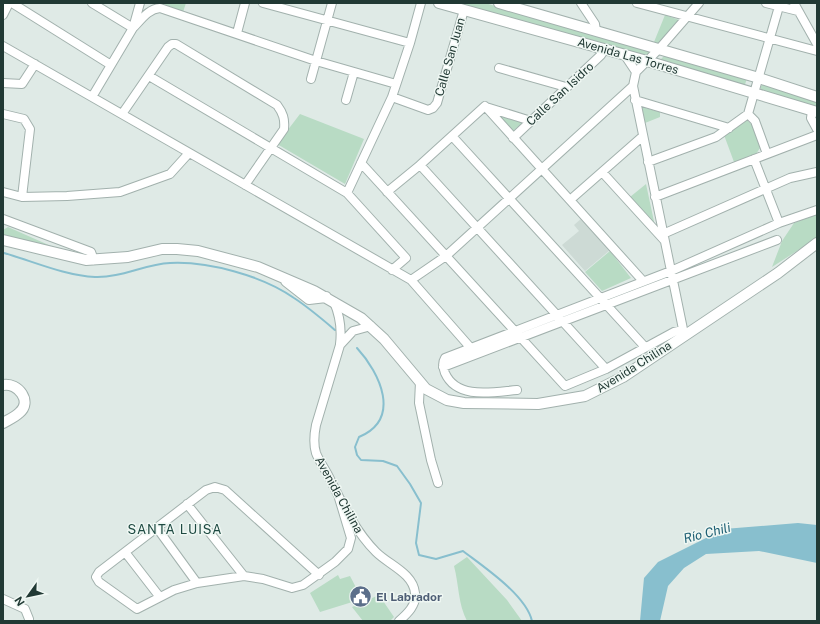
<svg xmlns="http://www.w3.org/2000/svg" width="820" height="624" font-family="'Public Sans',sans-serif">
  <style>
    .built { fill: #cddad5 }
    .green { fill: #b8dbc4 }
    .water { fill: #88bfce }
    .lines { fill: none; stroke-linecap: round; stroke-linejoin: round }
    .stream { stroke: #88bfce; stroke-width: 2 }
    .minor-casing { stroke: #a2b1ad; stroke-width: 10 }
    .tertiary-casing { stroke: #a2b1ad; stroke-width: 12 }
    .minor { stroke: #fff; stroke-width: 8 }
    .tertiary { stroke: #fff; stroke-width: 10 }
    .labels { text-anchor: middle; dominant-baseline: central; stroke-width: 3; stroke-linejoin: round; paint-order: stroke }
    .street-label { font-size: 12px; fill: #213934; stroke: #eff7f3 }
    .service-label { font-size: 12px; font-weight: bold; fill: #4e5e75; stroke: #eff7f3; text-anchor: start }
    .neighbourhood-label { font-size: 13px; letter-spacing: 1px; fill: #1e4a42; stroke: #eff7f3 }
    .water-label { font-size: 13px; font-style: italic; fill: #1d5f73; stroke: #eff7f3 }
  </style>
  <rect width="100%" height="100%" fill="#dfeae6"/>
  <path class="built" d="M582,218l28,32 -25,21 -23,-26 17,-14 -5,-6z"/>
  <path class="green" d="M161,3h25l-3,9z
    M453,3h32l165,48 -1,7z
    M665,15l17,6 -21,23 -7,-2z
    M664,56l83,22 -3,10 -83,-26v-3z
    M766,83l51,17v9l-56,-18v-5z
    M642,107l18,5v5l-15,6z
    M493,110l29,13 -9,8z
    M300,114l64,25 -19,45 -68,-40z
    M745,121h3l4,4 8,23 -4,6 -22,8 -10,-27z
    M646,184l9,42 -25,-29z
    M817,214v24l-45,29 10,-26 12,-18z
    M8,227l61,27 -66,-17v-7z
    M610,251l21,27 -29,13 -17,-19z
    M467,557l40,43 15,21h-55c-9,-17 -8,-36 -13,-55z
    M338,575l2,4 10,-3 12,23 -42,13 -10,-19z
    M379,595l15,22 -4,4h-27l-11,-14z"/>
  <path class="water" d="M798,523l19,2v38l-58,-12 -53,3 -22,14 -16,18 -8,35h-20l4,-43 14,-16 66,-33z"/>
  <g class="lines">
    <path class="stream" d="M4,253c28,8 62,23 91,24 26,1 50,-13 75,-14 38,-2 93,13 124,35 14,9 28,21 41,32
      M357,348c23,25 45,71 2,89l-4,10 2,8 4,5 22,1 14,5 13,18 11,19 -5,40 3,12 17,4 27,-8c21,16 63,44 69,70"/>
    <defs>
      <path id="minor" d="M12,3l99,62
        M92,3l41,25c8,-8 15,-19 27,-20l156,53 80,23
        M263,3l147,40
        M581,3l14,21 1,7
        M637,3l180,48
        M766,3l32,8
        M794,3l23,41
        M3,15l6,-12
        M237,33l8,-30
        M3,46l408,234 65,74
        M624,54l12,18
        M499,68l67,19
        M149,76l198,117 59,65 -14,12
        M311,79l21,-76
        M3,83l19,1 13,-20
        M92,97l41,-69 7,-25
        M392,97l36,13 5,-2 4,-5 27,-93
        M346,100l8,-28
        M635,100l94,28
        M485,106l158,175
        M486,107l45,14
        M812,111l-1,7 6,11
        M3,114l21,5 6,10 -8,68
        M122,114l46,-67 4,-3h4l101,61c6,8 8,14 7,24l-39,56
        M748,114l7,7 12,33
        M452,136l193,211
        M513,138l88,-83 4,-6
        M754,159l25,64
        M648,162l68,-25 32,-23 32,-111
        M361,163l204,223 41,-17 68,-37 9,-2
        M420,165l186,204
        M602,172l62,68
        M3,192l19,5 45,-1 53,-4 50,-18 19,-21
        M387,192l33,-27 65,-59
        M347,193l45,-96 18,-54 11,-40
        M655,197l162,-62
        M570,200l73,-64
        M3,219l88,33 3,8
        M663,234l127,-56 27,-6
        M411,280l35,-24 187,-170
        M334,302c6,14 8,26 6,42
        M371,326l-18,5 -13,14 -24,80c-2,10 -3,18 0,28 3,8 9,16 13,24 13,26 26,54 47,75 13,13 37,21 39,41 2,12 -8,21 -16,28
        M684,334l-51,-248 3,-14 23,-23 40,-46
        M443,367l334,-127
        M420,382l-1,21 12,57 7,23
        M517,390c-24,2 -60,10 -72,-17 -2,-6 -3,-10 0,-15l226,-87 108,-48 38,-13
        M187,504l57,72
        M157,528l40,55
        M125,552l34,44
        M319,575l-94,-85 -10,-3 -9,3 -107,82 -3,5 3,5 38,27 37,-19 23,-7 47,-7 19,3 29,9 11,-3 32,-23 13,-13 3,-11 -12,-40
        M3,599l22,10 4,10"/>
      <path id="tertiary" d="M439,3l208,58 170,51
        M499,3l260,75 58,19
        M3,240l83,20 42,-3 34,-8h15l21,2 60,16 56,24 47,27 23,21 42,50 21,11 17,3 74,1 47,-8 38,-19 155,-104 39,-30
        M286,281l23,18 17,-2
        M3,385c15,-3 30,17 16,28 -4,4 -11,7 -16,10"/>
    </defs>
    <use href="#minor" class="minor-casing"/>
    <use href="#tertiary" class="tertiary-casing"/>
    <use href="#minor" class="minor"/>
    <use href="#tertiary" class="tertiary"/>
  </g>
  <defs>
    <symbol id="civic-disc" viewBox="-11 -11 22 22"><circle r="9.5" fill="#5c6f8a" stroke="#eff7f3"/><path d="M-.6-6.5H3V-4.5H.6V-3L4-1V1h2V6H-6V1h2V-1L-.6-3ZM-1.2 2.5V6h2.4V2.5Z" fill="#fff"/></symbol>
  </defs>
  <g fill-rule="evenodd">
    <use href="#civic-disc" x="348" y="584" width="25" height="25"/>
  </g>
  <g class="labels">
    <g class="street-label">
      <text transform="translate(628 56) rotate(16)">Avenida Las Torres</text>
      <text transform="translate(450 57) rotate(-74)">Calle San Juan</text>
      <text transform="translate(560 94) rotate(-43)">Calle San Isidro</text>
      <text transform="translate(634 367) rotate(-32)">Avenida Chilina</text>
      <text transform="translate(339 495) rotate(61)">Avenida Chilina</text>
    </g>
    <g class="service-label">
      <text x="376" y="597">El Labrador</text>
    </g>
    <g class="neighbourhood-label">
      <text x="175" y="529">SANTA LUISA</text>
    </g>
    <g class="water-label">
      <text transform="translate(707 533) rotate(-14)">Río Chili</text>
    </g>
  </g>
  <rect width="820" height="624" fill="none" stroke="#213934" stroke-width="8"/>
  <g transform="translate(28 596) rotate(237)" stroke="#eff7f3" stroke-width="3" paint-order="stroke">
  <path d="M0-3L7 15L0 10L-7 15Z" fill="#213934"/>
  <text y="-6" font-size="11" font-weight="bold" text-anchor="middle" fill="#213934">N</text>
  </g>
</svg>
